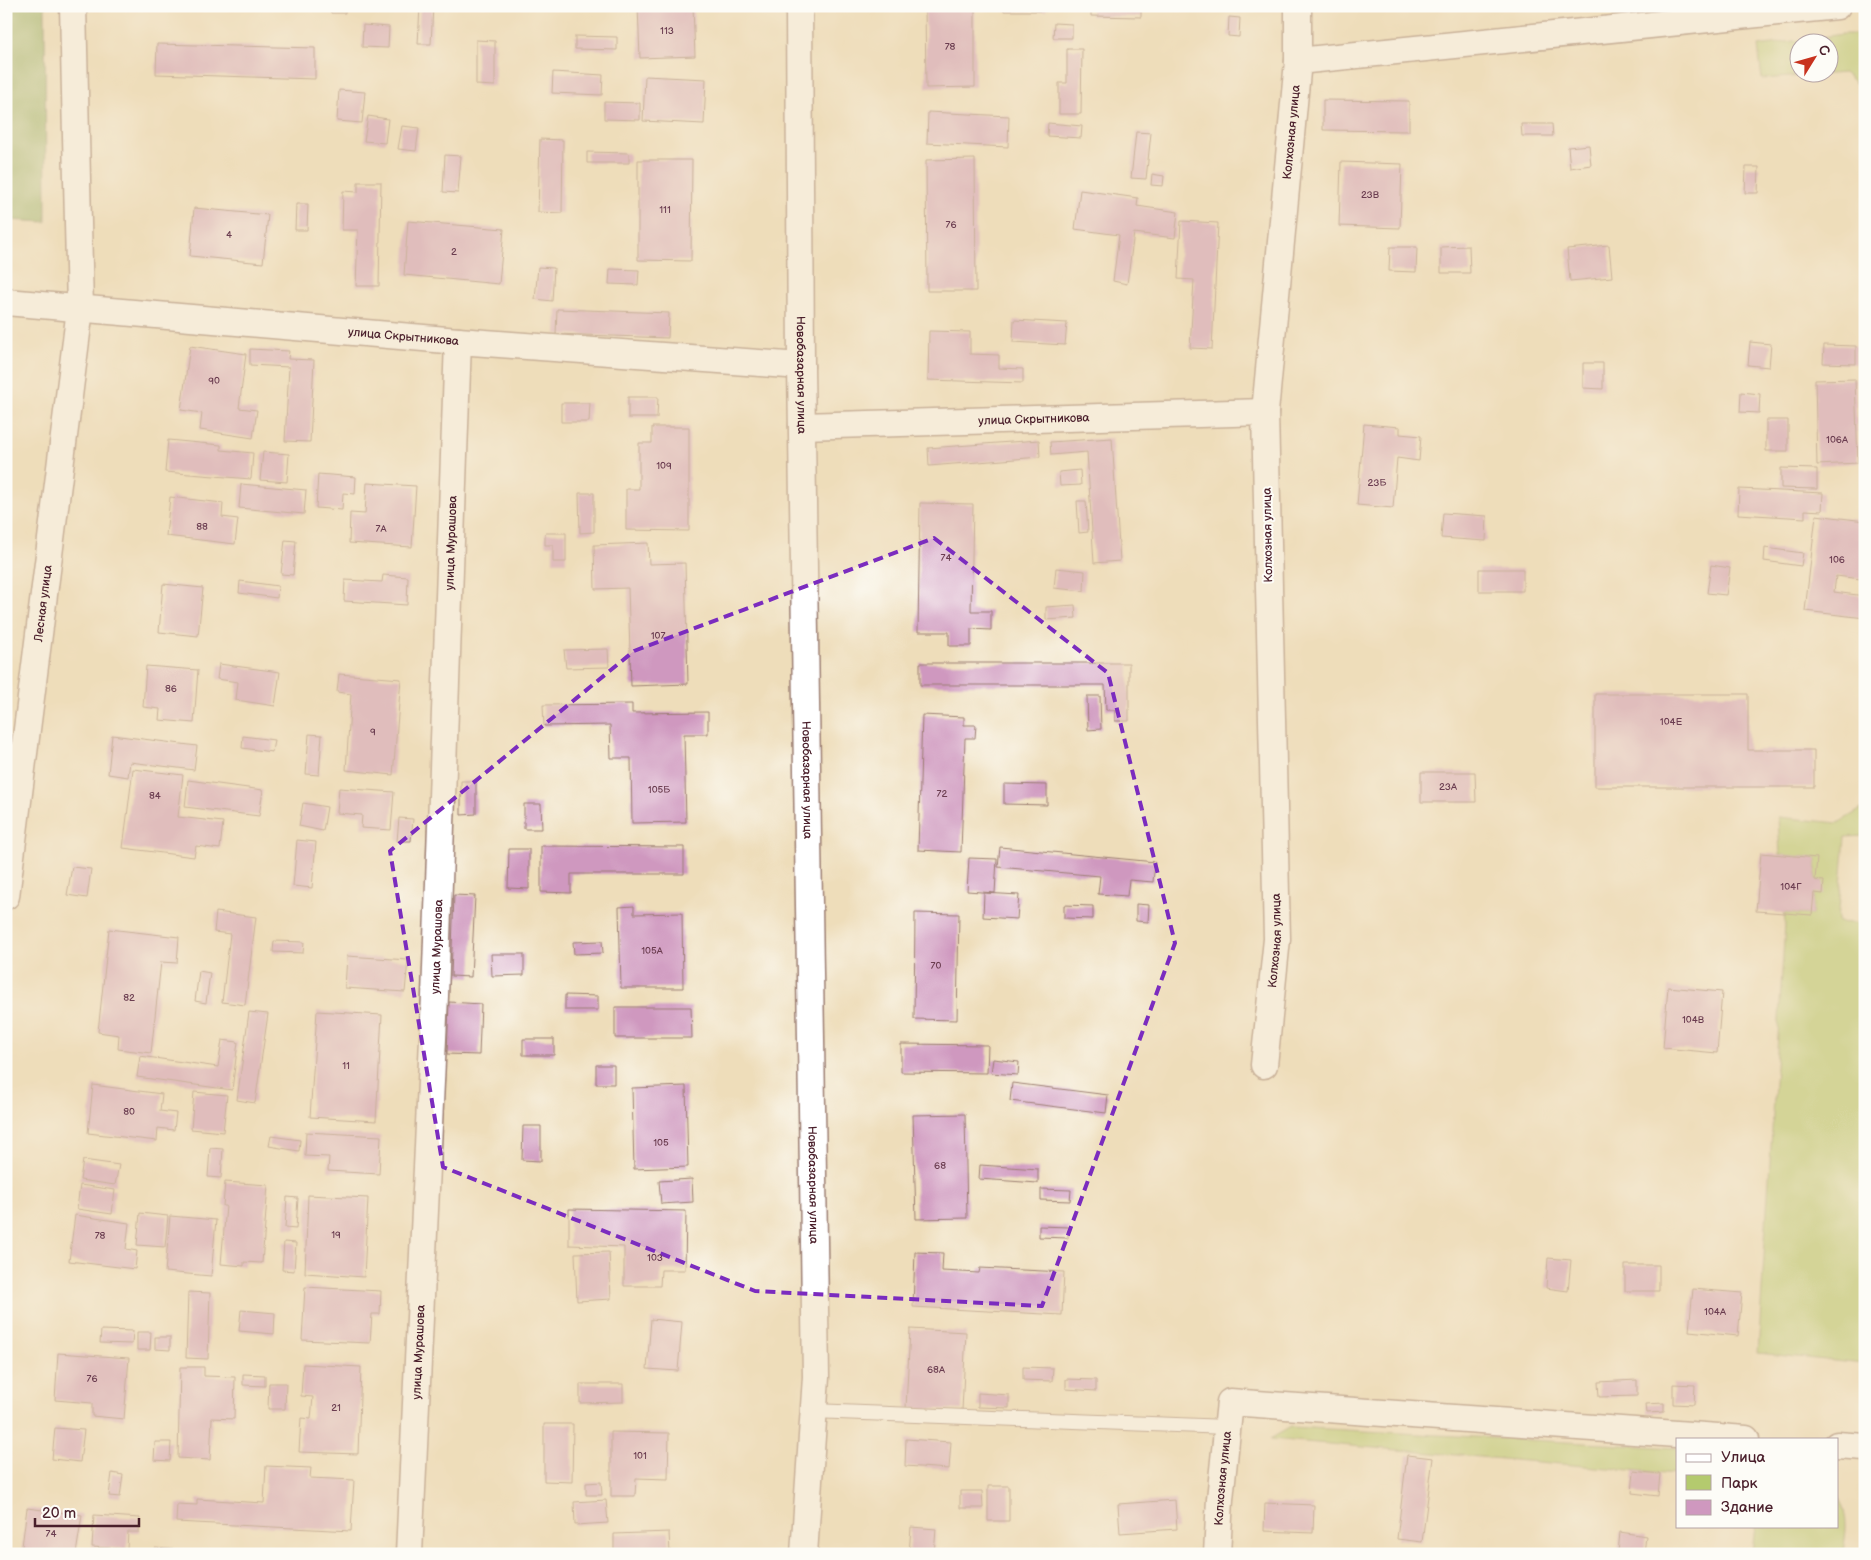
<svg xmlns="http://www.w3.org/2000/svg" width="1871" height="1560" font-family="'Balsamiq Sans',sans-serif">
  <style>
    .green { fill: #b4ca6e; stroke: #7f744c; fill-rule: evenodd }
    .forest { fill: #8fae61; stroke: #6c6646 }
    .building { fill: #cf98bf }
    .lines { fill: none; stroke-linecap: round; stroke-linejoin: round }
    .lane-casing { stroke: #9c7e72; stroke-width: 16 }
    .street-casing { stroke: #9c7e72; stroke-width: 29 }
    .lane { stroke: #fff; stroke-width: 14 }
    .street { stroke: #fff; stroke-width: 26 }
    .marked { fill: none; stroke: #7b2cbf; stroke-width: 4; stroke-dasharray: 10 6; stroke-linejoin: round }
    .labels { text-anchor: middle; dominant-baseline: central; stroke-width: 4; stroke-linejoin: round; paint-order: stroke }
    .number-label { font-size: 10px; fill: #6b3d50 }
    .street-label { font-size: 12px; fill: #4a1f2b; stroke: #fdfcf7 }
  </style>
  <rect width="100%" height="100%" fill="#fdfcf7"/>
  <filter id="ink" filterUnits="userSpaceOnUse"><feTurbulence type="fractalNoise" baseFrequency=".02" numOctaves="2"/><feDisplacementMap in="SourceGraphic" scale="10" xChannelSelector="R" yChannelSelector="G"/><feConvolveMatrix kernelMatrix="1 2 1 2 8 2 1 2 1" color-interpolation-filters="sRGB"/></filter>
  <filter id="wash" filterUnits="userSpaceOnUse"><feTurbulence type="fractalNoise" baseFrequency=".0096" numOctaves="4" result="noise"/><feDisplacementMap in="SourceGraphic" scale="20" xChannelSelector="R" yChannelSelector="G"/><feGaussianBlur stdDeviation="1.12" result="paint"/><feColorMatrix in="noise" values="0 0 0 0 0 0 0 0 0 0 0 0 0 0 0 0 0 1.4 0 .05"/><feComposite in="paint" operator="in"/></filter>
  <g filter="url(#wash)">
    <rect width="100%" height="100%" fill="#eeddba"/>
    <path class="green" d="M1843,34h22v57l-21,-18 -82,6 -4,-33zM1798,42h30v30h-30z
      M1865,807v29l-20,1 -7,85 27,2 -1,440 -106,-11 27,-429 -1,-11 28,2 2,-22 10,-12 -9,-1 2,-22 -37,-3 -2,-38 60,6z
      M1291,1427l386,21v26l-407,-35z
      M1837,1495c13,22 9,35 6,59h-91l3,-28h82z"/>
    <path class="forest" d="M6,6h39l1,216 -40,-2z"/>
    <g id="blocks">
      <path class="building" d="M330,6h15v7h-14z
        M420,6h13l-2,38h-13z
        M638,6h55l2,50 -55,2z
        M925,6h50v81l-49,1z
        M1003,6h43v5h-42z
        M1091,6h50v11l-50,-1z
        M1229,17l11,1 -1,19 -11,-1z
        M1054,23l18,1v14h-19z
        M363,25l26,2 -1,21 -26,-1z
        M575,36l42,1v13l-42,-1z
        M476,40l19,1v45l-19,-1z
        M157,44l158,4v31l-159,-5z
        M1067,49h15l-1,65h-22v-31h8z
        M553,72l50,3 -1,20 -50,-2z
        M645,76l61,3 -2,45 -61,-3z
        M339,90l26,2 -3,31 -25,-2z
        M1323,100l86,1v30l-86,-1z
        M604,102l36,1v17l-36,-1z
        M928,112l81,4 -1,31 -81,-4z
        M368,116l20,3 -3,24 -21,-2z
        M1048,123l34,3 -1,12 -34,-2z
        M1521,124h31l1,12h-31z
        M402,126l17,2 -3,23 -18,-2z
        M1136,132l15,1 -5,46 -15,-1z
        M540,139l23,1 -1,73 -24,-1z
        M1589,145l2,20 -21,3 -2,-21z
        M587,152l42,1v10h-42z
        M445,155l16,1 -3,37 -15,-1z
        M975,159l1,132h-49l-1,-131z
        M638,160h54l-1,101 -53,-1z
        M1341,162l61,2 -2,64 -61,-2z
        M1746,167h13l-1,26h-13z
        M1152,174l12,2 -1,10 -12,-1z
        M358,182h23l-2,104h-23l2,-56h-16l1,-39 15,1z
        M1080,190l58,8 -1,8 41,6 -3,26 -41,-5 -7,51 -14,-3 6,-46 -44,-6z
        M296,204h12l-1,26h-12z
        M194,208l74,7 -5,48 -73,-7z
        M408,221l96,8 -5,55 -95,-9z
        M1181,221l37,2 -6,126 -22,-1 4,-68 -16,-1z
        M1609,245l3,32 -42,4 -3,-32z
        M1469,246l1,27h-29v-26z
        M1390,247h27l-1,25 -27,-1z
        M538,267l16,1 -2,33 -17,-2z
        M610,269l29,1 -1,15 -29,-1z
        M557,309l112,4 -1,25 -112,-4z
        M1014,320l53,3 -2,22 -52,-3z
        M929,331l41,1v22l29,1v13l24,1v14l-95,-3z
        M1750,342l21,2 -2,23 -21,-2z
        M1824,345l32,1v18l-33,-1z
        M190,346l56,8 -7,54 18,2 -4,28 -53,-8 2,-17 -21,-3z
        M250,349l39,2 -1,8 26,1 -4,82 -25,-1 4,-74 -39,-2z
        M1583,363h20v26l-20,-1z
        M1855,379l3,84 -41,2 -2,-85z
        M1741,392l19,2 -1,19 -19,-1z
        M628,397h30l-1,21h-29z
        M561,403h29l-1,19h-28z
        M1766,420h22v31h-22z
        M1364,424l36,3v7l21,2 -2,25 -22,-3 -4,50 -36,-3z
        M652,427h37v104l-63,-1v-41h13v-46h13z
        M1112,438l8,123 -26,2 -7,-111 -36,3 -1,-13z
        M168,440l53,5v5l32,3 -2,26 -86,-7z
        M1039,440l1,17 -111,9 -1,-18z
        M263,452l26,2 -2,28 -27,-2z
        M1781,468l36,1v20l-36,-1z
        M1080,470l1,15 -21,1 -1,-14z
        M318,474l38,3 -1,17 -12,-1 -1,17 -26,-2z
        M367,483l49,3 -4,61 -63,-4 1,-30 15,1z
        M241,484l65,6 -2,24 -65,-6z
        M1739,489l84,4 -1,18 -17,-1v8l-67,-4z
        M579,493h15v39l-14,1z
        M170,497l53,6 -1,14 16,2 -3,25 -69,-8z
        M1077,501h9l2,31 -9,1z
        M920,503l53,1 -2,107h20v19l-20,-1v17h-22v-14h-31z
        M1443,513l44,3 -1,25 -45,-3z
        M1816,515l49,6v24l-4,34 -25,-3 -2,16 31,4v22l-60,-7z
        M545,533h21v29h-13v-17h-8z
        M285,540l11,1 -3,34 -12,-1z
        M648,543l1,21 36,-1 3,121 -57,2 -3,-98 -33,1 -1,-44z
        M1765,548l38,5 -2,13 -37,-5z
        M1711,565l19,3 -4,27 -19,-2z
        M1056,568l29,3 -1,20 -30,-3z
        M1479,569h44v22h-44z
        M383,575l25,2 -1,28 -63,-4 1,-21 37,2z
        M240,581l38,5 -1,12 -38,-5z
        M163,584l40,4 -5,48 -39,-4z
        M1075,605l1,13 -30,2v-13z
        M608,649l1,18 -43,1 -2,-18z
        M920,663h209v58h-14v-11h-9l-1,-25h-185z
        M219,664l61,8 -5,34 -39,-6 2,-18 -21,-3z
        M146,666l52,4 -4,53 -35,-3 1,-11 -17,-2z
        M339,674l62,5 -8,96 -47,-5 5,-76 -14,-2z
        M1595,694h153v56h66v37h-219z
        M1087,696h13l1,33 -13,1z
        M632,704v9l76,-1v22h-24l2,88 -54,1 -1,-65h-20l-1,-33 -66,1 -1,-21z
        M922,715l42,2v8h12l-1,13h-10l-4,114 -43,-2z
        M309,734l13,1 -3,40 -13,-1z
        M112,735l85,11 -3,24 -64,-8 -2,15 -20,-3z
        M243,736l31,4 -2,12 -30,-4z
        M133,769l50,6 -5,42 45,5 -3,27 -24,-3 -2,11 -71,-9z
        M1421,772h54l1,30h-55z
        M188,780l75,10 -4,26 -74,-9z
        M461,781h15v33l-15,1z
        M1004,784l43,1v20l-43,-1z
        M339,788l55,4 -3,38 -30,-2 1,-13 -25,-2z
        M303,803l24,4 -4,24 -24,-5z
        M524,804h17l1,25h-18z
        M399,818l14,1 -2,22h-14z
        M297,840l19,2 -4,46 -19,-2z
        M541,846l143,1v27h-113v19l-30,-1z
        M1000,847l155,15 -2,20 -24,-2 -2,16 -29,-2 2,-18 -102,-9z
        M509,849h20v40l-21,-1z
        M1761,853l56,5 -2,22 9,1 -1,13 -9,-1 -2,22 -56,-4z
        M969,858l28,1 -2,34 -28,-2z
        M72,867l19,2 -4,29 -20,-3z
        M984,893l35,2 -2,24 -34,-2z
        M454,895l21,1 -4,81 -20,-1z
        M1136,904l13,1 -1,17 -12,-1z
        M1064,905l29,1v13l-29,-1z
        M634,906v8l48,-1 1,75h-62l-2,-81z
        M216,912l40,5 -11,88 -23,-3 8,-68 -16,-2z
        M915,913l44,1 -2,106 -43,-1z
        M109,929l70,8 -2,26 -16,-1 -10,91 -33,-4 1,-14 -21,-3z
        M274,941l30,1 -1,11 -30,-1z
        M602,941l1,12 -29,1 -1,-12z
        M491,954h33v21l-32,1z
        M347,956l61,4 -3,32 -60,-4z
        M199,971l11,2 -4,30 -11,-2z
        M1668,987l54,5 -5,61 -54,-5z
        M565,995l33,1v14h-33z
        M449,1002l32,2 -2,51 -32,-1z
        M615,1007h76l1,31h-77z
        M317,1011l65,4 -6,106 -66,-4z
        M249,1012l19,2 -13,89 -18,-3z
        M523,1039h31v16h-31z
        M222,1040l16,2 -6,48 -95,-13 3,-21 78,11z
        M901,1044l87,1 -1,28 -86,-1z
        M993,1059l26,3 -1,13 -27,-2z
        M596,1065h18v19h-18z
        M1012,1083l96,12 -2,18 -96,-12z
        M93,1085l69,9 -2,17 16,2 -2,17 -16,-2 -1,13 -69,-8z
        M686,1086l2,81 -54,2 -2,-81z
        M194,1092l33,3 -4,37 -32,-3z
        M965,1114l2,104 -51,1 -3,-104z
        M523,1126h18v35l-19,-1z
        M306,1132l75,4 -2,38 -51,-3 1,-14 -24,-1z
        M271,1136l29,4 -1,11 -30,-5z
        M210,1148l13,1 -2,29 -13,-1z
        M83,1160l36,5 -4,20 -35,-5z
        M980,1165l58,4v14l-59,-4z
        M692,1179l1,23 -32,2 -2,-23z
        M225,1182l43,3 -6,78 -18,-1v4l-23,-2 5,-58h-3z
        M80,1185l35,5 -3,24 -35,-5z
        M1041,1189l30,1 -1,11 -29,-1z
        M308,1195l60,3 -4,79 -59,-4z
        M287,1197l11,1 -2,31 -11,-1z
        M569,1209l117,2 -1,59h-24l-1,16h-36v-39l-55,-2z
        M140,1213l28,3 -3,31 -28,-2z
        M75,1215l54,8 -3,26 11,2 -2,18 -66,-8z
        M170,1216l46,4 -5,56 -46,-4z
        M1039,1226l30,1 -1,11 -29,-1z
        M284,1242l12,1 -2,28 -12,-1z
        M609,1252l2,47 -34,2 -2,-48z
        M915,1252l28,1 -1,18 37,2 1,-5 84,4 -2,43 -149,-8z
        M1548,1258l23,2 -3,31 -22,-3z
        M1625,1265h34v26h-34z
        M305,1287l76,4 -1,23h-8l-2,29 -68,-3z
        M1693,1289l49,4 -4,43 -49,-5z
        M188,1292l22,1 -2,66 -22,-1z
        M241,1310l34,3 -1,21 -35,-3z
        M651,1319l31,3 -4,49 -31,-2z
        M910,1329l56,3 -4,78 -56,-2z
        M101,1330l32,1 -1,13 -32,-1z
        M137,1332h14l-1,18h-13z
        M155,1337h15v13l-15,-1z
        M58,1353l71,5 -5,61 -32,-3v-13l-37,-3z
        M303,1364l58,3 -3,87 -59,-2 2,-34 10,1 2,-22 -12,-1z
        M180,1367h24v9l31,1 -1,42 -22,-1 -2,42 -32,-2z
        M1023,1367l30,1 -1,13 -29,-1z
        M243,1374l22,1v11l-22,-1z
        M1066,1379l30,1v11l-30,-2z
        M1637,1380v16l-38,1 -1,-15z
        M269,1383h17l-1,26h-17z
        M580,1384h43v18l-43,1z
        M1673,1384l22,1 -1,20 -21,-1z
        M978,1393l31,2v13l-31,-1z
        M1664,1403v9l-17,1 -1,-9z
        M544,1424h29l-1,58 -28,-1z
        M55,1428l29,2 -4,32 -28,-3z
        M611,1432l58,1 -1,46 -32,-1 -1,18h-24z
        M906,1439l45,3 -2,27 -44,-3z
        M155,1442h16l-1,19 -16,-1z
        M1407,1455l26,3 -11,84 -25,-3z
        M266,1466l45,2 -1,10 44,2 -3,51 -175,-9 1,-18 20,1v-6l67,4z
        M1634,1471l26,3 -2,22 -26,-3z
        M112,1473l11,2 -3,22 -11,-1z
        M601,1482l1,13h-16v-12z
        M988,1486h21v35h-21z
        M960,1491h22l1,17h-23z
        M606,1500l2,23 -33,2 -1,-23z
        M1175,1500l2,29 -57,4 -2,-29z
        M1265,1503l49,2 -1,28 -49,-2z
        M27,1508l55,7 -6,39h-55z
        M94,1515l46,3 -1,14h-11l-1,17 -35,-2z
        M911,1527l25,2 -2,25h-25z
        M669,1532l1,22h-56v-20z
        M1620,1532l26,4 -2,18 -26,-1z
        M155,1548l28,2v4h-28z
        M1135,1548v6h-46v-2z"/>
    </g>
  </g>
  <g filter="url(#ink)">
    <use href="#blocks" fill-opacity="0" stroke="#9c7e72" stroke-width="1"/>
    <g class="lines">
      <defs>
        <path id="lane" d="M813,1411l414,16"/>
        <g id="street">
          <path id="s1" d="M799,6l2,360 15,1011 -12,177"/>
          <path d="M1298,61l539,-55"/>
          <path id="s2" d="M6,302l452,39 343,25"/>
          <path id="s3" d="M802,426l463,-14"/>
          <path id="s4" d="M6,896l74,-587 -7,-303"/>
          <path id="s5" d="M1264,1065l13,-126 -12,-527 33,-351v-55"/>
          <path d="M1837,1445l28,2"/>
          <path id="s6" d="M409,1554l26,-558 23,-655"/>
          <path id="s7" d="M1217,1554l3,-55 10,-97 516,37"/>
        </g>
      </defs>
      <use href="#lane" class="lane-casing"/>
      <use href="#street" class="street-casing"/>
      <use href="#lane" class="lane"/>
      <use href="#street" class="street"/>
    </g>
  </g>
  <path d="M0 0H1871V1560H0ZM934,538l174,135 67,270 -133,363 -287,-15 -312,-124 -53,-316 244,-200z" fill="#eeddba" fill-opacity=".55" fill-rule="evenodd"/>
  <path class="marked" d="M934,538l174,135 67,270 -133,363 -287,-15 -312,-124 -53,-316 244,-200z"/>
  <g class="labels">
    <g class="number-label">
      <text x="667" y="31">113</text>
      <text x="950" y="47">78</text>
      <text x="1370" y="195">23В</text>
      <text x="665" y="210">111</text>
      <text x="951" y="225">76</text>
      <text x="229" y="235">4</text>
      <text x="454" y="252">2</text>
      <text x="214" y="381">90</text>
      <text x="1837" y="440">106А</text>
      <text x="664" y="466">109</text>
      <text x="1377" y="483">23Б</text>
      <text x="202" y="527">88</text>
      <text x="381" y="529">7А</text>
      <text x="946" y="558">74</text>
      <text x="1837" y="560">106</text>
      <text x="658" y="636">107</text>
      <text x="171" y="689">86</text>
      <text x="1671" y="722">104Е</text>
      <text x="373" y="732">9</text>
      <text x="1448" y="787">23А</text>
      <text x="659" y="790">105Б</text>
      <text x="942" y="794">72</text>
      <text x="155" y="796">84</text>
      <text x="1791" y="887">104Г</text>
      <text x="652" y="951">105А</text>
      <text x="936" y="966">70</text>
      <text x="129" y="998">82</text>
      <text x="1693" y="1020">104В</text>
      <text x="346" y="1066">11</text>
      <text x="129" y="1112">80</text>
      <text x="661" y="1143">105</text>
      <text x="940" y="1166">68</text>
      <text x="336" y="1235">19</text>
      <text x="100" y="1236">78</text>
      <text x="655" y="1258">103</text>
      <text x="1715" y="1312">104А</text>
      <text x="936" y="1370">68А</text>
      <text x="92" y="1379">76</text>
      <text x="336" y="1408">21</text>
      <text x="640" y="1456">101</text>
      <text x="51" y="1534">74</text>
    </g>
    <g class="street-label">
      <text stroke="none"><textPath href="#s5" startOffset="935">Колхозная улица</textPath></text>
      <text stroke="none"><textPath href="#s2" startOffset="399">улица Скрытникова</textPath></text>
      <text stroke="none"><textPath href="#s1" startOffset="369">Новобазарная улица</textPath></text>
      <text stroke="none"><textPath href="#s3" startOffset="232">улица Скрытникова</textPath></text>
      <text transform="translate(1268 535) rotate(-91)">Колхозная улица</text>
      <text stroke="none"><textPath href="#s6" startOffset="1012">улица Мурашова</textPath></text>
      <text stroke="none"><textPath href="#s4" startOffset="295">Лесная улица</textPath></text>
      <text stroke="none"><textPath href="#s1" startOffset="774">Новобазарная улица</textPath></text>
      <text stroke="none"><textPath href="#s5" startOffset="125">Колхозная улица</textPath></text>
      <text stroke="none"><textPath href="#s6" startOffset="608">улица Мурашова</textPath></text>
      <text stroke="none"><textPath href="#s1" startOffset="1179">Новобазарная улица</textPath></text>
      <text stroke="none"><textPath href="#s6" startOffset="202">улица Мурашова</textPath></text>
      <text stroke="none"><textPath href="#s7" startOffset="76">Колхозная улица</textPath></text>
    </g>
  </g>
  <rect width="1871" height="1560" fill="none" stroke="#fdfcf7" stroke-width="25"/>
  <rect x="1676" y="1438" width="162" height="90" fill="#fdfcf7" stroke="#b5a4a5"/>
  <rect x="1686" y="1454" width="25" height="8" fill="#ffffff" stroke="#b5a4a5"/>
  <text x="1721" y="1462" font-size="15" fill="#4a1f2b">Улица</text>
  <rect x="1686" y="1475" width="25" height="15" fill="#b4ca6e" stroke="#b5a4a5"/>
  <text x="1721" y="1488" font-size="15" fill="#4a1f2b">Парк</text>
  <rect x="1686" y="1500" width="25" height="15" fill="#cf98bf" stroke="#b5a4a5"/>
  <text x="1721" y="1512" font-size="15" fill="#4a1f2b">Здание</text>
  <g transform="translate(1814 58) rotate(53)"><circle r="24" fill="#fdfcf7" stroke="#b5a4a5"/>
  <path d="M0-4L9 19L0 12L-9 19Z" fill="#c8321e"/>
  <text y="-8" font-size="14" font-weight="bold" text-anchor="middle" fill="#4a1f2b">С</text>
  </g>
  <path d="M35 1518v8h104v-8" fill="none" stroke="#4a1f2b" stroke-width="2.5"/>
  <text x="42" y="1518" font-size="15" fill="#4a1f2b" stroke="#fdfcf7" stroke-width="4" paint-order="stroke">20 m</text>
</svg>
